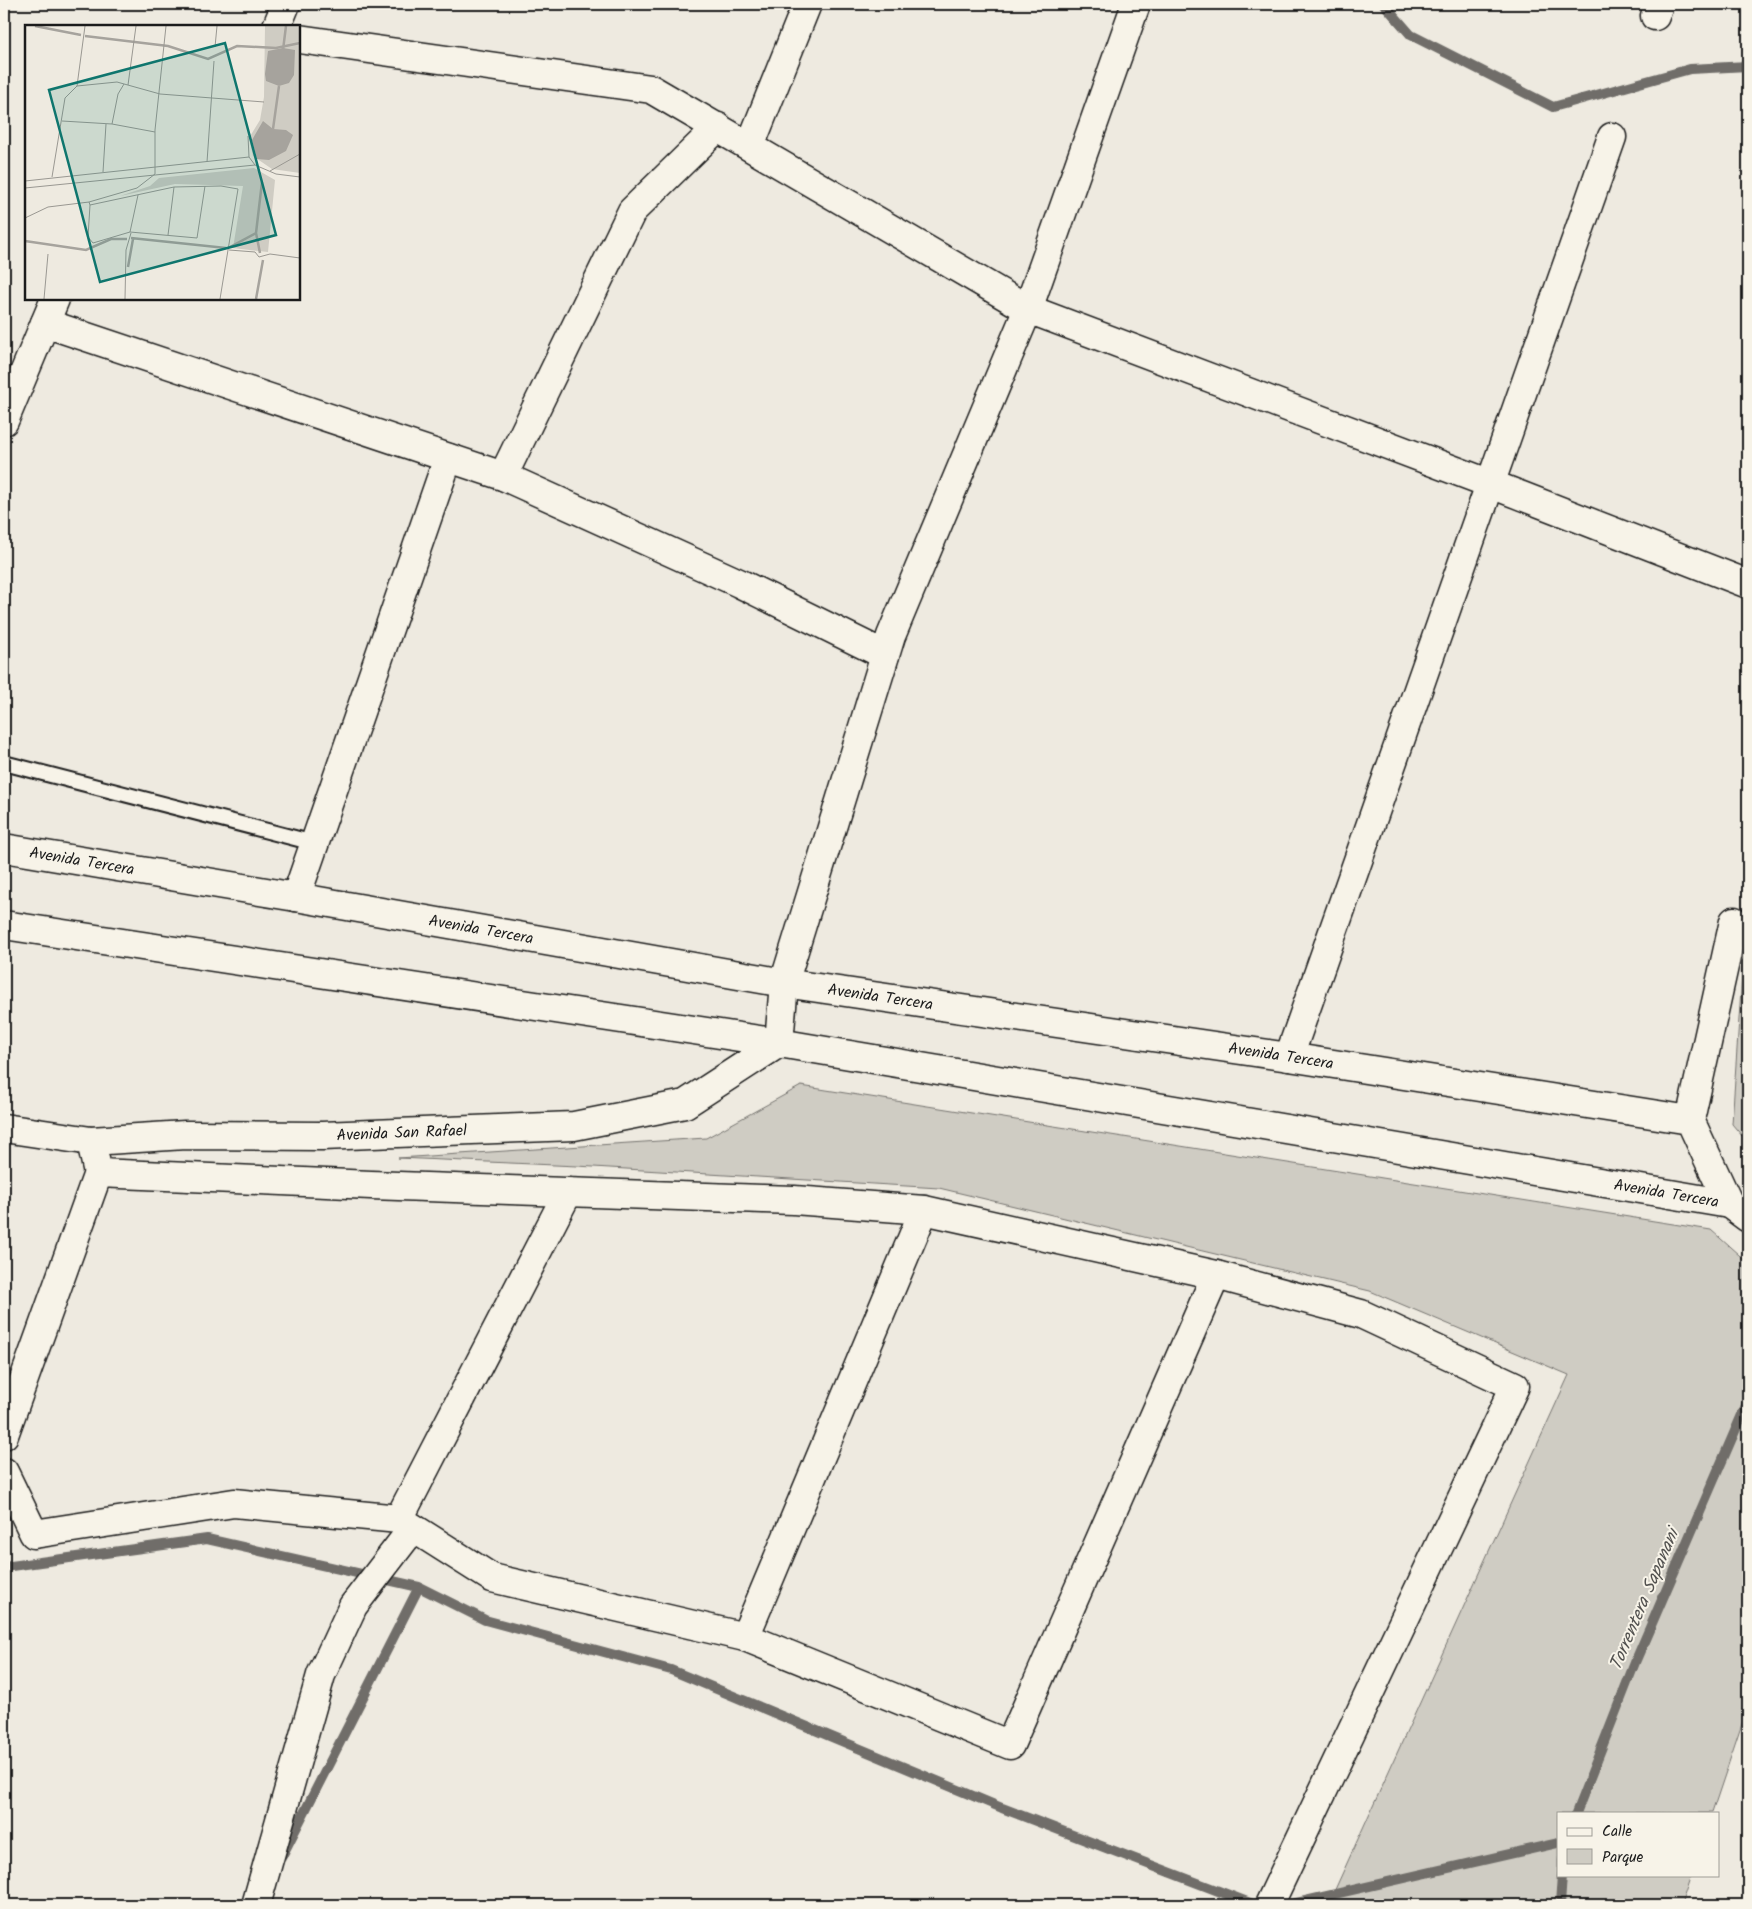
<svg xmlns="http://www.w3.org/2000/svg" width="1752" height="1909" font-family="Kalam,sans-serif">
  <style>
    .green { fill: #cfccc3; stroke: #767470 }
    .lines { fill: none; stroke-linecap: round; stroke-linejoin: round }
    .stream { stroke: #6f6d69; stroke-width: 10 }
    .lane-casing { stroke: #1c1c1c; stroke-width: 18 }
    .street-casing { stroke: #1c1c1c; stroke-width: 31 }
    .secondary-casing { stroke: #1c1c1c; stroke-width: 31 }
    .lane { stroke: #f7f3e8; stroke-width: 14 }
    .street { stroke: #f7f3e8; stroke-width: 28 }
    .secondary { stroke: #f7f3e8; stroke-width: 28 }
    .labels { text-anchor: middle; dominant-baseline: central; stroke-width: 4; stroke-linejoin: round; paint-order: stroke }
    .street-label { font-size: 16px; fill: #1c1c1c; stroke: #f7f3e8 }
    .water-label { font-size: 18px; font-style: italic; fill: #535250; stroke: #f7f3e8 }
    .inset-river { fill: none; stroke: #a6a39d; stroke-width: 2.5 }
    .inset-road { fill: none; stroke: #9a9892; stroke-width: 1 }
    .view { fill: #0f766e; fill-opacity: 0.15; stroke: #0f766e; stroke-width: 2.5 }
    .inset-edge { fill: none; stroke: #1c1c1c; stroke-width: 2.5 }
  </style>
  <rect width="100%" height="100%" fill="#eeeae0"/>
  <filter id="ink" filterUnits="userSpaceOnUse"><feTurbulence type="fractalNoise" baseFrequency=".02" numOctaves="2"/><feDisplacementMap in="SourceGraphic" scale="10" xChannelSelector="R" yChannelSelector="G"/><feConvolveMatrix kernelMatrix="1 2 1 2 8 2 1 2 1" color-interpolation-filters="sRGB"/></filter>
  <g filter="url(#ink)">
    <path class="green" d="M1748,940v203l-16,-19 12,-180z
      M801,1086l910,144 37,33v443l-36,107h-154v62h133l-10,30h-353l241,-530 -199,-84 -431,-103 -362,-22 -179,-8 308,-20z"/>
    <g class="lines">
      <path class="stream" d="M1384,4l27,31 142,72 137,-38 58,-3
        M4,1567l203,-28 212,48 66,33 186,50 331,138 253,97
        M1576,1813l60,-153 112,-259
        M281,1858l138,-271
        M1287,1905l271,-62
        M1560,1905l2,-30"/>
      <defs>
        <path id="lane" d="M4,763l310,80"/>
        <g id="street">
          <path d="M1655,16l4,-12"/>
          <path d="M277,26l9,-22"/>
          <path d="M299,39l352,50 377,220 463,175 257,100"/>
          <path d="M750,146l57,-142"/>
          <path d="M45,323l458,153 236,107 146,72"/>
          <path d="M4,421l51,-122"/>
          <path d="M503,476l129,-265 86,-84"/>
          <path d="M296,897l152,-439"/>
          <path d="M1289,1057l323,-920"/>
          <path d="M1690,1120l44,-199"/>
          <path id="s1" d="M4,1128l87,13 94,-6 137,1 252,-10 111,-22 94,-61 5,-60 107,-347 137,-327 108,-305"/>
          <path d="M91,1141l7,32 273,12 423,15 130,10 292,65 145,39 154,72 -246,519"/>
          <path d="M4,1435l94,-262"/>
          <path d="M4,1472l30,62 200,-31 165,16 169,-327"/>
          <path d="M399,1519l93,59 253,59 265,108 206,-470"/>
          <path d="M745,1637l179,-427"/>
          <path d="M256,1905l65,-230 32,-69 60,-78"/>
        </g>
        <g id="secondary">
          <path id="s2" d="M4,848l292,49 488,86 505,74 401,63 39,84 19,14"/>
          <path id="s3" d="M4,925l775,118 950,161"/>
        </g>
      </defs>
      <use href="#lane" class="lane-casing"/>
      <use href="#street" class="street-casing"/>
      <use href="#secondary" class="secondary-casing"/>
      <use href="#lane" class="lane"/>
      <use href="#street" class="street"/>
      <use href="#secondary" class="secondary"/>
    </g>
  </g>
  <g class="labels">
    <g class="street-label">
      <text stroke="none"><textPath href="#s2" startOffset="79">Avenida Tercera</textPath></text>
      <text stroke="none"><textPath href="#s2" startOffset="484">Avenida Tercera</textPath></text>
      <text stroke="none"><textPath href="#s2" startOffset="889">Avenida Tercera</textPath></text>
      <text stroke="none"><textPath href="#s2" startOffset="1294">Avenida Tercera</textPath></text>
      <text stroke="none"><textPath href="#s1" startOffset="399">Avenida San Rafael</textPath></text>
      <text stroke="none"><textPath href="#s3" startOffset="1684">Avenida Tercera</textPath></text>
    </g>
    <g class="water-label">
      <text transform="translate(1645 1600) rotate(-67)">Torrentera Sapanani</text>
    </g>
  </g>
  <g transform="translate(25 25)">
    <rect width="275" height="275" fill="#eeeae0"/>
    <path d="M240,1h35v147l-28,-4 -19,-13 -4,-18 11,-18 4,-23zM229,143l21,12 -7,72 -35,-4 10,-62 -68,-2 -55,12 30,-10 9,-8z" fill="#cfccc3"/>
    <path d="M258,23l12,2 -1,25 -5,8 -10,3 -13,-5 -1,-7 3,-23zM238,96l10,8 13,1 7,5 -7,16 -17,9 -12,-1 -5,-19z" fill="#a6a39d"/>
    <path class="inset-river" d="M10,1l46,9M60,11l83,10 40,13 29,-13 39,2 24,-5M258,25l3,-24M248,104l6,-43M106,213l95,10M0,216l61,9 25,-11h16M205,222l26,-14M235,228l-4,-20 6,-51M103,242l5,-28M231,274l7,-39"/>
    <path class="inset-road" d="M190,22l2,-21M103,60l8,-59M52,61l40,-4 43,12 104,8M37,96l50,3 43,8M87,99l6,-30 6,-10M223,111l1,21M182,137l7,-101M245,146l30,-17M78,147l3,-48M27,152l13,-79 12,-12 8,-60M0,156l224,-24 6,8 21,9 24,3M0,163l230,-23M64,177l1,3 84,-18 47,-1 17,3 -18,110M65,180l-2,32 5,6 37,-11 8,-37M0,193l23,-11 41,-5 48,-14 18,-14v-44l11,-104M105,207l67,6 8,-52M143,210l6,-48M204,225l26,2 4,5 11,-3 30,4M19,274l4,-45M100,274l1,-49 5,-17"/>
    <path class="view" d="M200,18l51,192 -176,47 -51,-192z"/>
    <rect width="275" height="275" class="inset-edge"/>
  </g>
  <rect width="1752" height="1909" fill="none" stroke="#f7f3e8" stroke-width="20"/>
  <rect x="10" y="10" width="1732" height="1889" fill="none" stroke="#1c1c1c" stroke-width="2" filter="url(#ink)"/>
  <rect x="1557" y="1812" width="162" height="65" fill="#f7f3e8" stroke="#9f9d96"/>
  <rect x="1567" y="1828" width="25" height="8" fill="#f7f3e8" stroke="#9f9d96"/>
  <text x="1602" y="1836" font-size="15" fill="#1c1c1c">Calle</text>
  <rect x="1567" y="1849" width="25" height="15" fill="#cfccc3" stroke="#9f9d96"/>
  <text x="1602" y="1862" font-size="15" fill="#1c1c1c">Parque</text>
</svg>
